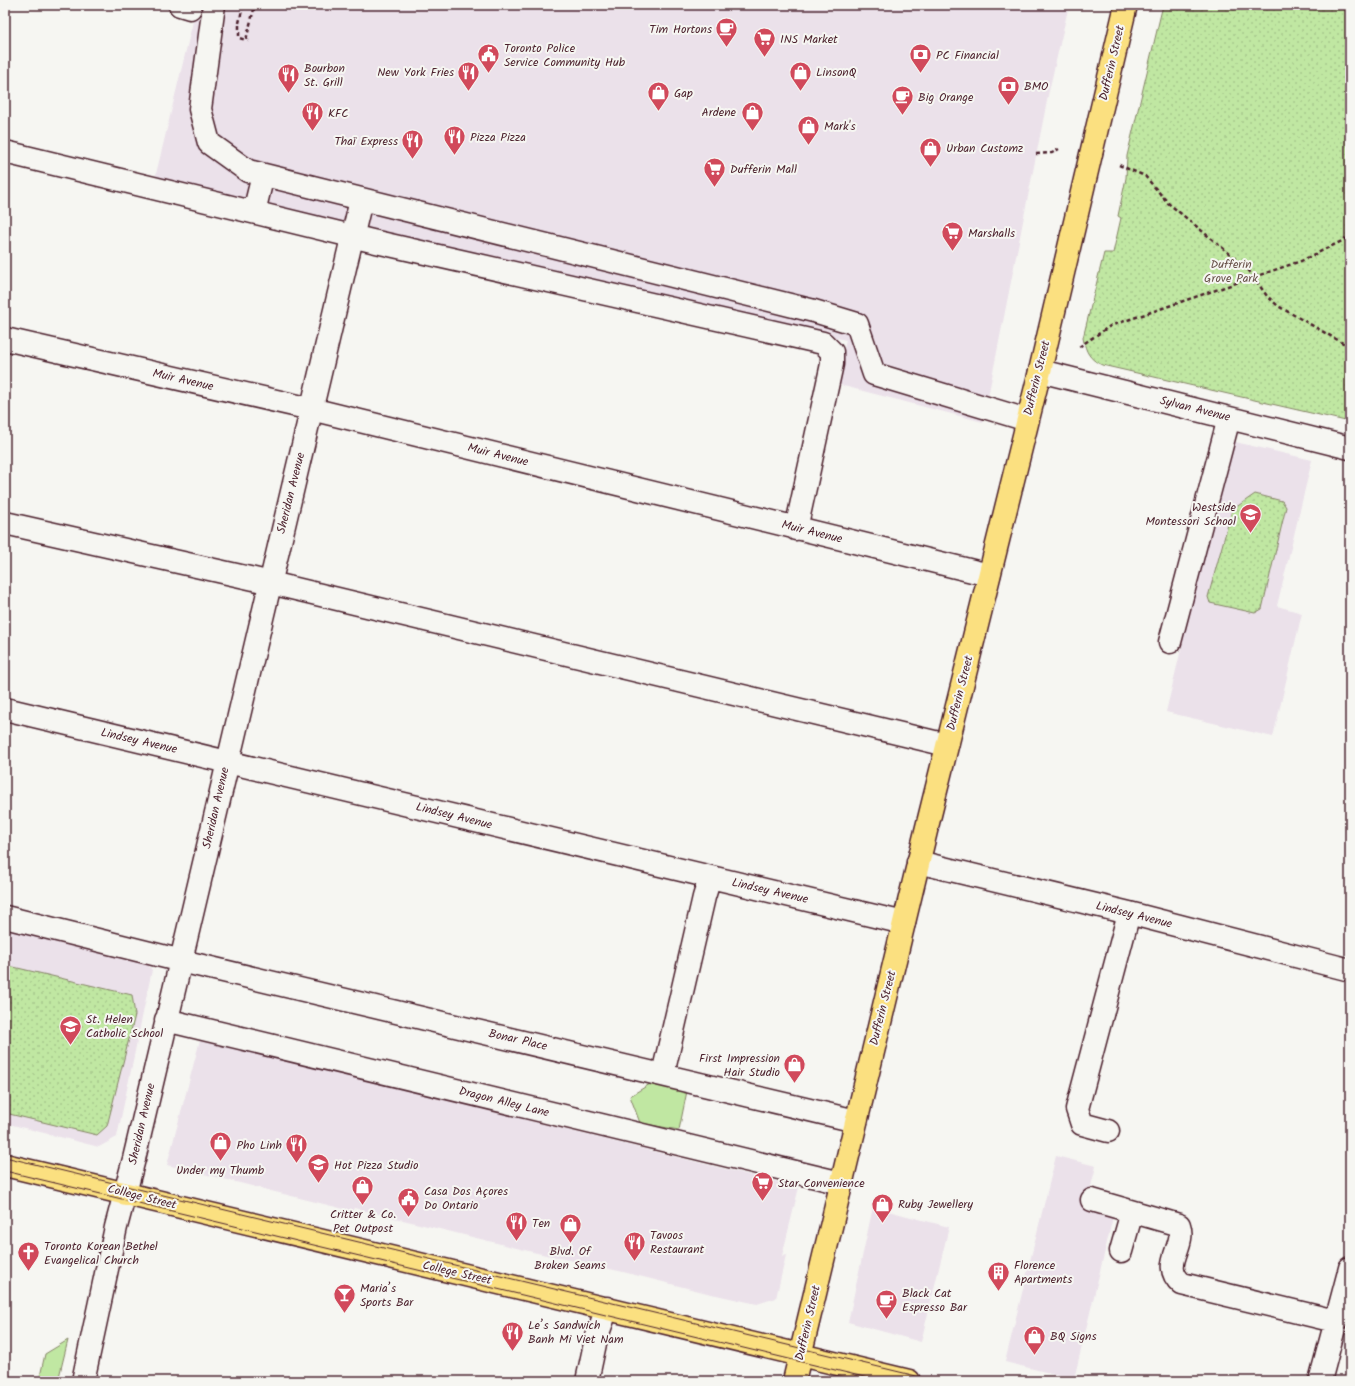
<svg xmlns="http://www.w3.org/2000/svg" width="1355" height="1386" font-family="Kalam,sans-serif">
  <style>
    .built { fill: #ebe1ea }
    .green { fill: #c0e7a2; stroke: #858366 }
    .park { fill: url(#park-dots); stroke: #858366 }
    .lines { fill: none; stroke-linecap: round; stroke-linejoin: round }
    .minor-casing { stroke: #4a1f2b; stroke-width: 25 }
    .major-casing { stroke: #4a1f2b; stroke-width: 25 }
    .path { stroke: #4a1f2b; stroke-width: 2.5; stroke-dasharray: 4 3; stroke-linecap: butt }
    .minor { stroke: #f6f6f2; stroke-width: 22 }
    .major { stroke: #fbe080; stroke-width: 22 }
    .tram { stroke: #4a1f2b; stroke-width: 1 }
    .labels { text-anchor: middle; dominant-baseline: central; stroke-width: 4; stroke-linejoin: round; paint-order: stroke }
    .poi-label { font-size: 12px; fill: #4a1f2b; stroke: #f6f6f2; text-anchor: start }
    .street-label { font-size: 12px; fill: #4a1f2b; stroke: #f6f6f2 }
    .park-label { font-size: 12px; fill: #685149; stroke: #f6f6f2 }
  </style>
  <defs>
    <pattern id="park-dots" width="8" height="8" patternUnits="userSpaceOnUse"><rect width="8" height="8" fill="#c0e7a2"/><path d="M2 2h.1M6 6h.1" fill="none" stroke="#a6c68c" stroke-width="1.8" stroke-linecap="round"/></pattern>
  </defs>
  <rect width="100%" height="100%" fill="#f6f6f2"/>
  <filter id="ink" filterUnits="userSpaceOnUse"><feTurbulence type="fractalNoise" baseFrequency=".025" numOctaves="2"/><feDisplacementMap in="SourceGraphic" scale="8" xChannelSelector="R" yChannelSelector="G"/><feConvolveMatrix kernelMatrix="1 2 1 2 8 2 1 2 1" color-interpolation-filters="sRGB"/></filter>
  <g filter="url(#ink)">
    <path class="built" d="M197,5h872l-20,86 -66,331 -147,-38 10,-44 -691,-162z
      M1231,441l81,19 -35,146 25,7 -29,124 -107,-25z
      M5,925l136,32 11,13 -35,167 -18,10 -94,-24z
      M200,1040l599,147 -17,69 4,-1 -10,43 -19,6 -50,-11 -88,-22 -82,-18 -183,-45 -2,3 -185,-46z
      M1056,1156l40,10 -10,41 28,6 -40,166 -69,-17z
      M873,1207l76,20 -28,115 -73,-20z"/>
    <path class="green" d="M650,1084l37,7 -8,39 -39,-7 -10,-27z
      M68,1340l-10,41h-19l6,-27z"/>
    <path class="park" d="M1163,5h187v417l-248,-57c-13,-6 -16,-13 -19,-27l21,-85h9l8,-35 -3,-2 8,-38 1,-22z
      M1255,494l27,7 4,6 -24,102 -7,4 -45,-10 -2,-6 24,-87z
      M5,965l127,30 3,20 -28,111 -10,9 -92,-22z"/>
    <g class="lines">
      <defs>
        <path id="minor" d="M180,5l10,3
          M214,5l-14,104 9,34 39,28 566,140 43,13 17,50 153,46
          M5,152l367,89 451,102 9,9v12l-36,165
          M254,212l9,-37
          M5,339l306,70 678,166
          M1040,371l310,77
          M5,523l249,56 693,166
          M1170,642l59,-224
          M5,709l899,214
          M918,862l211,51 221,57
          M5,917l193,48 658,156
          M166,1020l675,163
          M663,1074l41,-177 6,-19
          M1108,1131l-26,-7 -5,-15 52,-196
          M1092,1200l87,25c8,22 -20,39 3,59l153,37
          M1121,1251l11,-39
          M83,1381l33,-154 18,-68 227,-959
          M587,1381l9,-42 11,-31
          M1320,1381l30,-113"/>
        <path id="major" d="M5,1165l904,216
          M794,1381l132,-550 114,-460 86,-366"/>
      </defs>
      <use href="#minor" class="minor-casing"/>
      <use href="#major" class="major-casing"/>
      <path class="path" d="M239,23l4,-17 11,3 -8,31 3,1
        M239,25v13l7,2
        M1036,154l16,-1 7,-4
        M1119,165l26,11 23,27 79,65 20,28 11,10 72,41
        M1079,347l31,-21 191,-65 49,-24"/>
      <use href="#minor" class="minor"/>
      <use href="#major" class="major"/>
      <path class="tram" d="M5,1157l932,224
        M5,1171l876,210"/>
    </g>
  </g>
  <defs>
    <symbol id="cafe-pin" viewBox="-11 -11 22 30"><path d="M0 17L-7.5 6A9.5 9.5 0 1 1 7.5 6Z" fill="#d1495b" stroke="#f6f6f2"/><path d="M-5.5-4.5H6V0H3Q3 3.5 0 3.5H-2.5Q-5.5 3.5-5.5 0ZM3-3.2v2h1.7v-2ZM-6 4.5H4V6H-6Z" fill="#fff"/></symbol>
    <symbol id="supermarket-pin" viewBox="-11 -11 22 30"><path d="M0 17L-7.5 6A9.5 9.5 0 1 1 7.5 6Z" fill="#d1495b" stroke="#f6f6f2"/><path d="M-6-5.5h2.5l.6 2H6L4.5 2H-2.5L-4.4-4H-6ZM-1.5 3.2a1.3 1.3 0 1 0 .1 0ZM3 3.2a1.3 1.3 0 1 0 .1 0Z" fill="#fff"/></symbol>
    <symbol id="civic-pin" viewBox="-11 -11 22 30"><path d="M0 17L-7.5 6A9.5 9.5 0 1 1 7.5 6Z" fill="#d1495b" stroke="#f6f6f2"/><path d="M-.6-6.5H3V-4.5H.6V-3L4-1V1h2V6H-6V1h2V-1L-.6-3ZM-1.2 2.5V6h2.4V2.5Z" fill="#fff"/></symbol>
    <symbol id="bank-pin" viewBox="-11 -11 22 30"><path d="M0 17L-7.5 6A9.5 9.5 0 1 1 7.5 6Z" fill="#d1495b" stroke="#f6f6f2"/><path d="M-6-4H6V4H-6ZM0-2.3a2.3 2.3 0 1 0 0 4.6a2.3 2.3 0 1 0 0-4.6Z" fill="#fff"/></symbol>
    <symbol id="restaurant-pin" viewBox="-11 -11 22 30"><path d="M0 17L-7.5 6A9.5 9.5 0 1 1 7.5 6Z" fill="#d1495b" stroke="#f6f6f2"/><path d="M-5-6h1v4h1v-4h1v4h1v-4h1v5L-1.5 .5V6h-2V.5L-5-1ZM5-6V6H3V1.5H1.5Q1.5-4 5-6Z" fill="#fff"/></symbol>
    <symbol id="shop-pin" viewBox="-11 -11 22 30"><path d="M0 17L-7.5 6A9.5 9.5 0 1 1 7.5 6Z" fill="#d1495b" stroke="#f6f6f2"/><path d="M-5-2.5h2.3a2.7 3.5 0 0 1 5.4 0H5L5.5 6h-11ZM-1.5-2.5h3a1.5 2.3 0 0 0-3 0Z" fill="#fff"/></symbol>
    <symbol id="school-pin" viewBox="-11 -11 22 30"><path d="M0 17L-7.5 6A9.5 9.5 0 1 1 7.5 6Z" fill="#d1495b" stroke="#f6f6f2"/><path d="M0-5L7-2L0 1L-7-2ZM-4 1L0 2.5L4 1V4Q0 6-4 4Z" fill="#fff"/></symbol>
    <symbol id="university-pin" viewBox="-11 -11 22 30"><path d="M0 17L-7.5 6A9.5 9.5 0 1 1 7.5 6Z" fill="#d1495b" stroke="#f6f6f2"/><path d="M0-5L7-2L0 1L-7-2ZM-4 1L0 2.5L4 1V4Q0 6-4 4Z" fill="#fff"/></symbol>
    <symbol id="church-pin" viewBox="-11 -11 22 30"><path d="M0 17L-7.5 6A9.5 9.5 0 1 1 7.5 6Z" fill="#d1495b" stroke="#f6f6f2"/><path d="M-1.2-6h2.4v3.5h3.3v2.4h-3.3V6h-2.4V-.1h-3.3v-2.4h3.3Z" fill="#fff"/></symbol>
    <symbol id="building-pin" viewBox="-11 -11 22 30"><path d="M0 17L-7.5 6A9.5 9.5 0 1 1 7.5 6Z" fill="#d1495b" stroke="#f6f6f2"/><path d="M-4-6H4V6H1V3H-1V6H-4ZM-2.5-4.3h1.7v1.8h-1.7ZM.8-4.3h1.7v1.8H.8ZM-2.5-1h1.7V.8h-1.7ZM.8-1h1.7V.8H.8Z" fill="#fff"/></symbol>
    <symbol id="bar-pin" viewBox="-11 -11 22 30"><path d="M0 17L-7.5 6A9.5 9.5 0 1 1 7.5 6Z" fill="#d1495b" stroke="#f6f6f2"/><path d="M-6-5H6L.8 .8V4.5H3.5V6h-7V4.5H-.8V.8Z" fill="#fff"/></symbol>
  </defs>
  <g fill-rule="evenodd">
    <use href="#cafe-pin" x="714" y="16" width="25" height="34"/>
    <use href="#supermarket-pin" x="752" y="26" width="25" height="34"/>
    <use href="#civic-pin" x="476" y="42" width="25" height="34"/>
    <use href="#bank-pin" x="908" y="42" width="25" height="34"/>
    <use href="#restaurant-pin" x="456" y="60" width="25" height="34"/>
    <use href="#shop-pin" x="788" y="60" width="25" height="34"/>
    <use href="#restaurant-pin" x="276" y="62" width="25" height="34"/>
    <use href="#bank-pin" x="996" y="74" width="25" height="34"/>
    <use href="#shop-pin" x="646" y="80" width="25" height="34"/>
    <use href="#cafe-pin" x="890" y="84" width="25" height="34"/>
    <use href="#shop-pin" x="740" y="100" width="25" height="34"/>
    <use href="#restaurant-pin" x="300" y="100" width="25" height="34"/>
    <use href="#shop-pin" x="796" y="114" width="25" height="34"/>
    <use href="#restaurant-pin" x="442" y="124" width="25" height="34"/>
    <use href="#restaurant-pin" x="400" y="128" width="25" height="34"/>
    <use href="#shop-pin" x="918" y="136" width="25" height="34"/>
    <use href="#supermarket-pin" x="702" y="156" width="25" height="34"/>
    <use href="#supermarket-pin" x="940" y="220" width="25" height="34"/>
    <use href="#school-pin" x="1238" y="502" width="25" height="34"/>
    <use href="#school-pin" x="58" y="1014" width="25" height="34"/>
    <use href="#shop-pin" x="782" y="1052" width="25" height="34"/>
    <use href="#shop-pin" x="208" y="1130" width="25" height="34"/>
    <use href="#restaurant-pin" x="284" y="1132" width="25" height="34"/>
    <use href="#university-pin" x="306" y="1152" width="25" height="34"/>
    <use href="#supermarket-pin" x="750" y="1170" width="25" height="34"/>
    <use href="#shop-pin" x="350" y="1174" width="25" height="34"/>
    <use href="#civic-pin" x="396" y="1186" width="25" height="34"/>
    <use href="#shop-pin" x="870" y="1192" width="25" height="34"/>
    <use href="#restaurant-pin" x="504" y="1210" width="25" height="34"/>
    <use href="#shop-pin" x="558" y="1212" width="25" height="34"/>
    <use href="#restaurant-pin" x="622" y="1230" width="25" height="34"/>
    <use href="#church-pin" x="16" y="1240" width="25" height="34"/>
    <use href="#building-pin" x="986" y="1260" width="25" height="34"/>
    <use href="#bar-pin" x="332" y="1282" width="25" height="34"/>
    <use href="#cafe-pin" x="874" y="1288" width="25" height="34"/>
    <use href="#restaurant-pin" x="500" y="1320" width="25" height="34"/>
    <use href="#shop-pin" x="1022" y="1324" width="25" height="34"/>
  </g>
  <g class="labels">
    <g class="poi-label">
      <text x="712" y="29" text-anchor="end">Tim Hortons</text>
      <text x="780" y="39">INS Market</text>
      <text x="504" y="48">Toronto Police<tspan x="504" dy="14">Service Community Hub</tspan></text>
      <text x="936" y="55">PC Financial</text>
      <text x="304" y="68">Bourbon<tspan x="304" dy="14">St. Grill</tspan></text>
      <text x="454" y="72" text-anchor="end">New York Fries</text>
      <text x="816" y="72">LinsonQ</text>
      <text x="1024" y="86">BMO</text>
      <text x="674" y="93">Gap</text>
      <text x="918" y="97">Big Orange</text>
      <text x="736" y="112" text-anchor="end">Ardene</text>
      <text x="328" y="113">KFC</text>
      <text x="824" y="126">Mark's</text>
      <text x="470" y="137">Pizza Pizza</text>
      <text x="398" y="141" text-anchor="end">Thaï Express</text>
      <text x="946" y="148">Urban Customz</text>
      <text x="730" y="169">Dufferin Mall</text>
      <text x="968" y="233">Marshalls</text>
      <text x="1236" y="507" text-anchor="end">Westside<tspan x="1236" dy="14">Montessori School</tspan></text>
      <text x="86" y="1019">St. Helen<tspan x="86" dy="14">Catholic School</tspan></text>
      <text x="780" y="1058" text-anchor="end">First Impression<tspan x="780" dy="14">Hair Studio</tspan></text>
      <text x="282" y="1145" text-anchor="end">Pho Linh</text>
      <text x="334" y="1165">Hot Pizza Studio</text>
      <text x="220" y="1170" text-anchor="middle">Under my Thumb</text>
      <text x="778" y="1183">Star Convenience</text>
      <text x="424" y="1191">Casa Dos Açores<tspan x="424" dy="14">Do Ontario</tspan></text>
      <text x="898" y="1204">Ruby Jewellery</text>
      <text x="363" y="1214" text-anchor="middle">Critter &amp; Co.<tspan x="363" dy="14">Pet Outpost</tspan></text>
      <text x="532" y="1223">Ten</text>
      <text x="650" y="1235">Tavoos<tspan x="650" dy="14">Restaurant</tspan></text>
      <text x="44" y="1246">Toronto Korean Bethel<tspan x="44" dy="14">Evangelical Church</tspan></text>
      <text x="570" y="1251" text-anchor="middle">Blvd. Of<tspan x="570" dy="14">Broken Seams</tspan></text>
      <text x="1014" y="1265">Florence<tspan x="1014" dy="14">Apartments</tspan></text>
      <text x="360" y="1288">Maria’s<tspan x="360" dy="14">Sports Bar</tspan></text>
      <text x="902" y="1293">Black Cat<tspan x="902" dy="14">Espresso Bar</tspan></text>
      <text x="528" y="1325">Le’s Sandwich<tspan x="528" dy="14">Banh Mi Viet Nam</tspan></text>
      <text x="1050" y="1336">BQ Signs</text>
    </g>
    <g class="street-label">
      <text transform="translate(1112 63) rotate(-77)">Dufferin Street</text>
      <text transform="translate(1037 378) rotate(-76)">Dufferin Street</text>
      <text transform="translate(183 380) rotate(13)">Muir Avenue</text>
      <text transform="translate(1195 409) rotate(14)">Sylvan Avenue</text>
      <text transform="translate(498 455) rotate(14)">Muir Avenue</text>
      <text transform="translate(291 493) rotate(-76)">Sheridan Avenue</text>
      <text transform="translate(812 532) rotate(14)">Muir Avenue</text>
      <text transform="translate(960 693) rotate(-76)">Dufferin Street</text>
      <text transform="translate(139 741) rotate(13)">Lindsey Avenue</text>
      <text transform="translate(216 808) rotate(-77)">Sheridan Avenue</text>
      <text transform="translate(454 816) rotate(14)">Lindsey Avenue</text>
      <text transform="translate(770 891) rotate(13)">Lindsey Avenue</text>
      <text transform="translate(1134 915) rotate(14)">Lindsey Avenue</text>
      <text transform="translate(883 1008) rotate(-76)">Dufferin Street</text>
      <text transform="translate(518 1040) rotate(13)">Bonar Place</text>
      <text transform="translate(504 1102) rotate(14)">Dragon Alley Lane</text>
      <text transform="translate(142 1124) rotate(-77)">Sheridan Avenue</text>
      <text transform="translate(142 1197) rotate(14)">College Street</text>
      <text transform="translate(457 1273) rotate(13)">College Street</text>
      <text transform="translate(808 1323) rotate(-77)">Dufferin Street</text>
    </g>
    <g class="park-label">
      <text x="1231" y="264">Dufferin<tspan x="1231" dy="14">Grove Park</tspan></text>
    </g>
  </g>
  <rect width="1355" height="1386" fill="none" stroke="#f6f6f2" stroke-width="20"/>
  <rect x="10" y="10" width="1335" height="1366" fill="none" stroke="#4a1f2b" stroke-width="1.5" filter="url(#ink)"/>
</svg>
